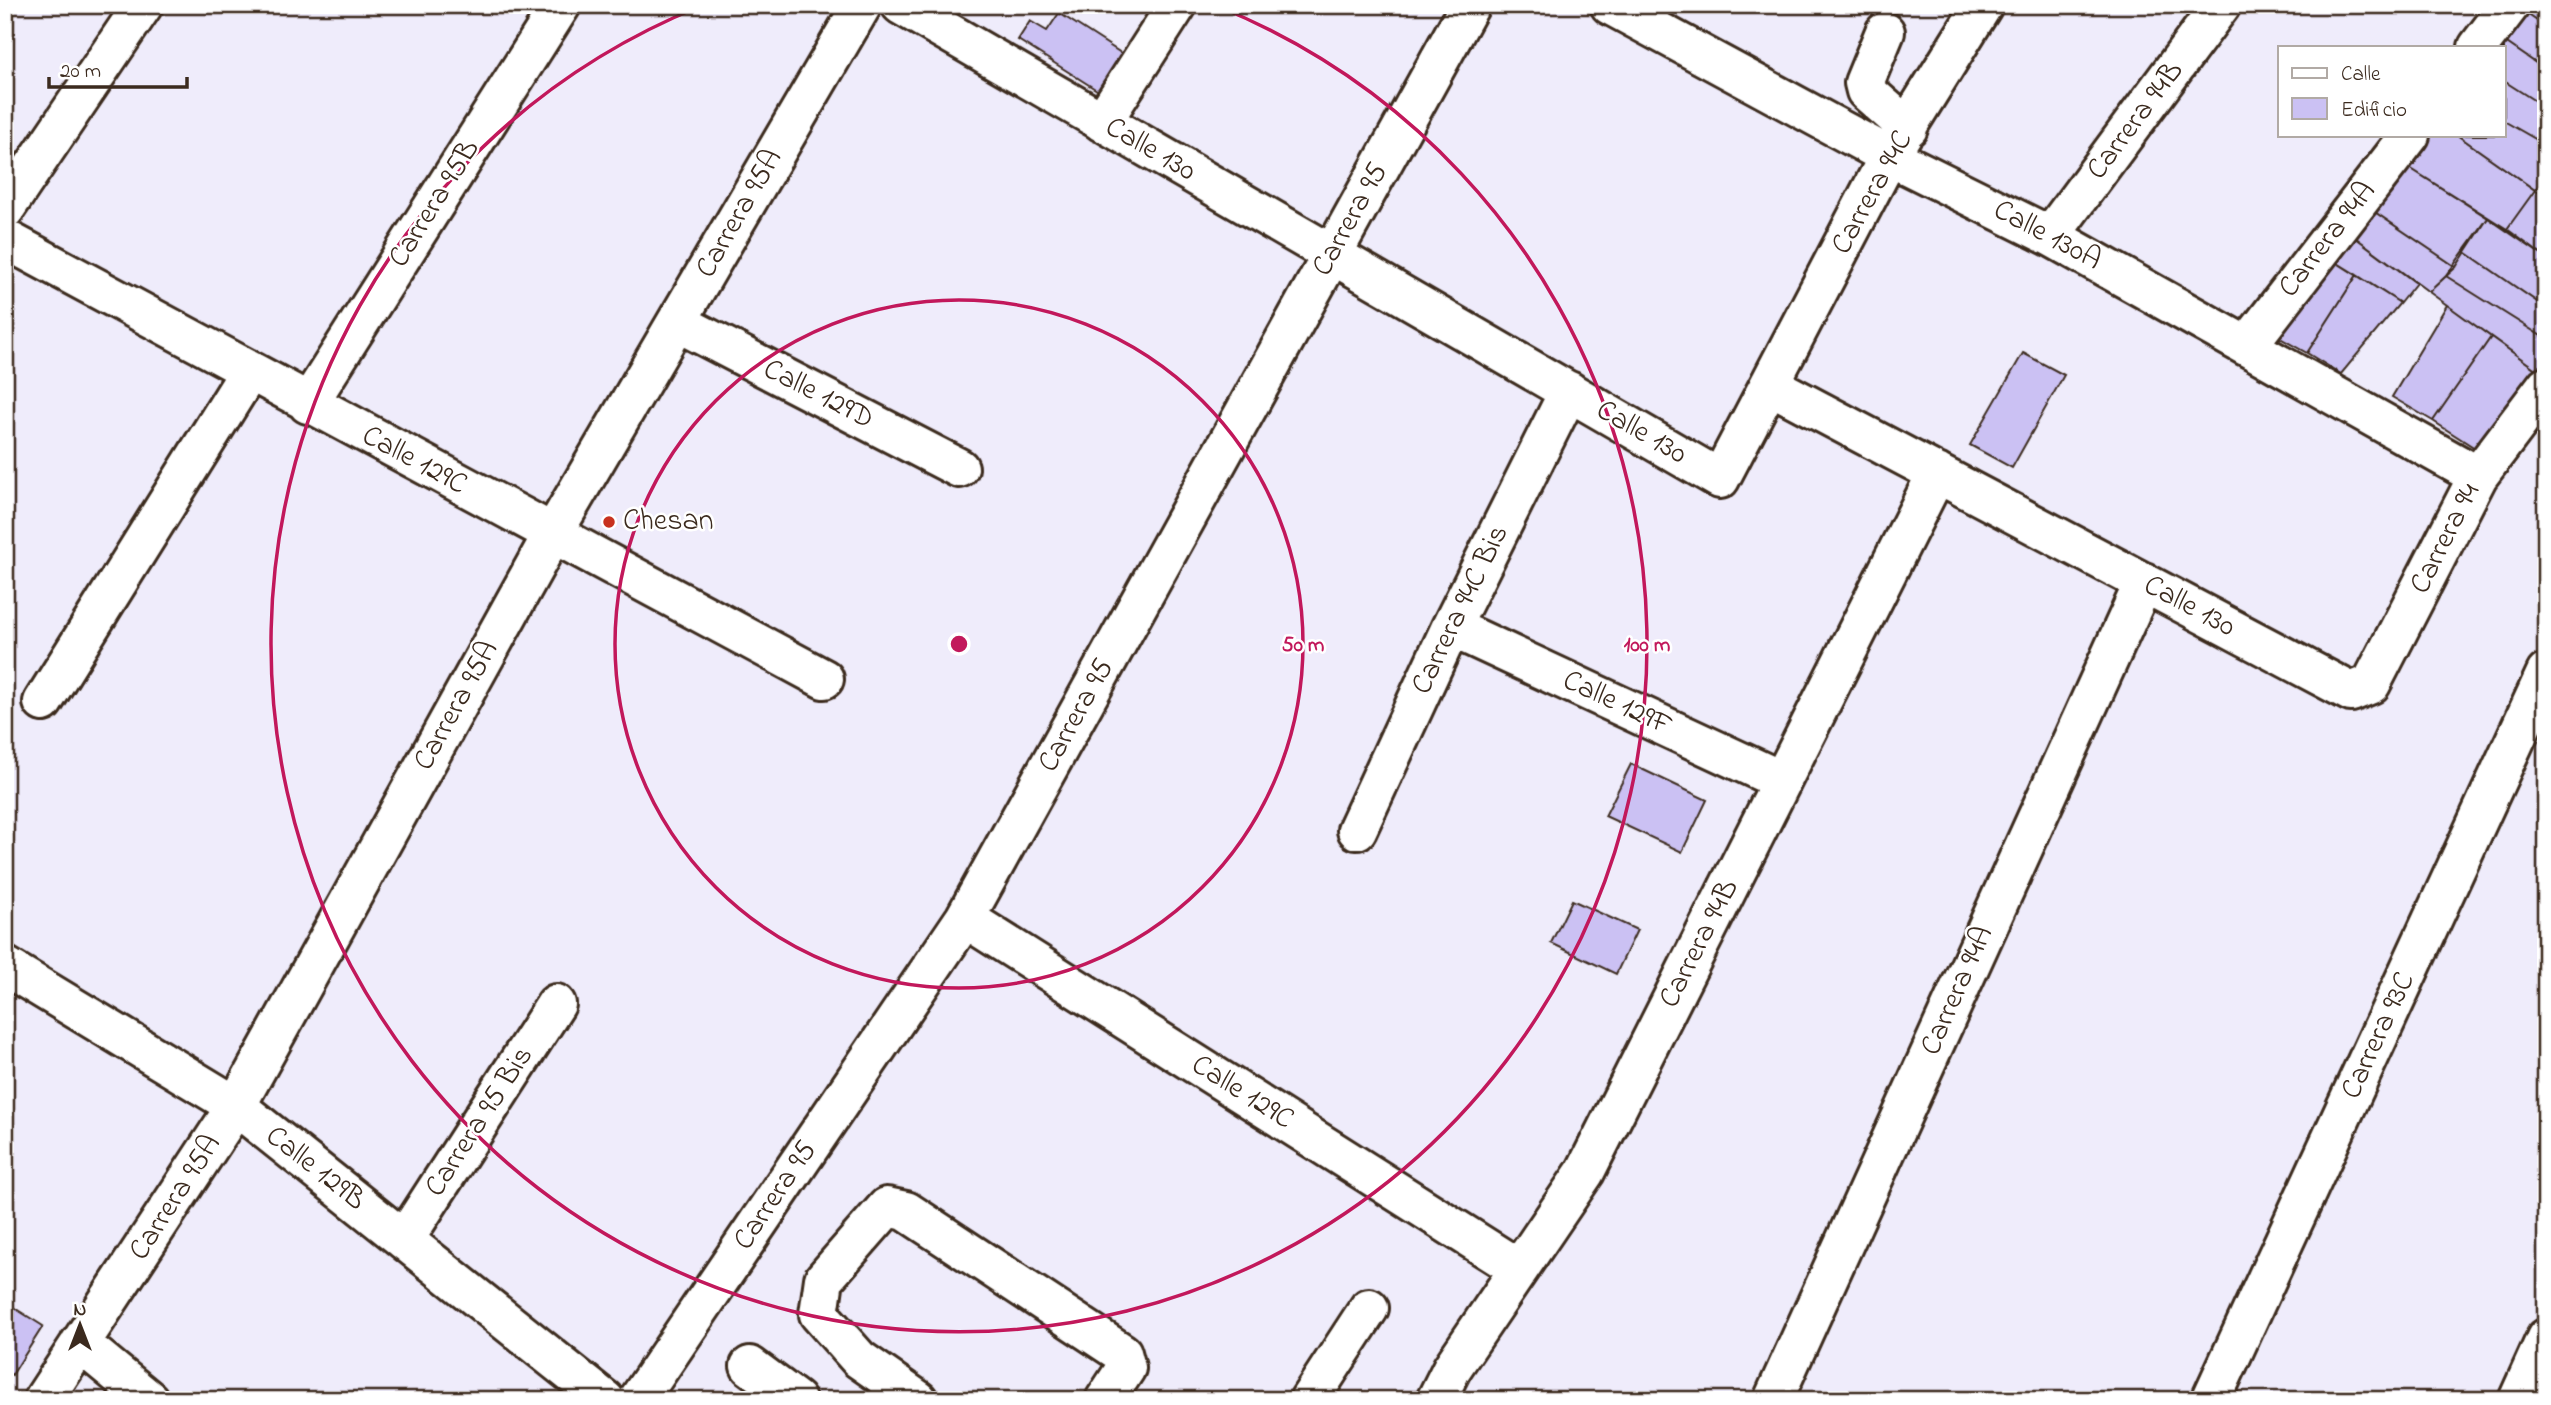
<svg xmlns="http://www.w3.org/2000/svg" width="2551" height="1405" font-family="'Indie Flower',sans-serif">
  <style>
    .building { fill: #cbc1f3; stroke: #3b2a1e; stroke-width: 2 }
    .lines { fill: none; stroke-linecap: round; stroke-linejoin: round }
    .minor-casing { stroke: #3b2a1e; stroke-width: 44 }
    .minor { stroke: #fff; stroke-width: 38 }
    .ring { fill: none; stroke: #c2185b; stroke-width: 3.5 }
    .poi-dot { fill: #c8321e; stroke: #fff; stroke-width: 2.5 }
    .labels { text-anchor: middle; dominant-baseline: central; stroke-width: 5; stroke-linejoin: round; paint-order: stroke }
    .street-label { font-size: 30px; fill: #3b2a1e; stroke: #fff }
    .poi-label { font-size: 30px; fill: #3b2a1e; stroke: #fff; text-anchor: start }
    .centre { fill: #c2185b; stroke: #fff; stroke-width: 3.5 }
    .ring-label { font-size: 21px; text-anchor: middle; font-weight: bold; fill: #c2185b; stroke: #fff; stroke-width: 5; stroke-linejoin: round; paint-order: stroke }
  </style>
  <rect width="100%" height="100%" fill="#efecfb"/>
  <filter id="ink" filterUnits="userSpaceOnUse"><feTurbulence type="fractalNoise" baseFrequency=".0143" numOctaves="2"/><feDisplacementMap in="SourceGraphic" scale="14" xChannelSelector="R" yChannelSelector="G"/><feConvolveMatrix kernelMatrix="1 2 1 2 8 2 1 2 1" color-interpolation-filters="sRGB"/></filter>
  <g filter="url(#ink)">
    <path class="building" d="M2528,5h18v22l-22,-15z
      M2524,12l22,15v43l-42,-29z
      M1059,13l65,42 -24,37 -82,-52 12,-19 17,10z
      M2504,41l42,29v38l-42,-27v-34h-5z
      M2504,81l42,27v37l-42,-24z
      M2504,121l42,24v30l-11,15 -78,-55h47z
      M2430,135h27l78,55 -28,39 -102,-64z
      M2405,165l83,53 -32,49 -90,-61z
      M2546,175v22l-11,-7z
      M2535,190l11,7v61l-39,-29z
      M2366,206l90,61 -27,25 -81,-60z
      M2488,218l58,40v50l-82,-57z
      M2348,232l68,51 -16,20 -72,-46z
      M2464,251l82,57v31l-100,-63z
      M2328,257l29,18 -50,78 -34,-19z
      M2357,275l43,28 -59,71 -34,-21z
      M2446,276l100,63 -2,36 -115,-83z
      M2447,305l44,32 -58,84 -41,-24z
      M2491,337l53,38 -69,73 -42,-27z
      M2023,353l41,22 -52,93 -42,-23z
      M1631,764l76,36 -25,52 -77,-36z
      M1572,900l65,30 -21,44 -65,-31z
      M5,1302l38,24 -31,49 -7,-5z"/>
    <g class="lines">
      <defs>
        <path id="minor" d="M901,5l819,474 169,-323 94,-151
          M1610,5l279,151 161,80 428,240
          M1885,32l-21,51 2,8 42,37
          M2478,47l32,-42
          M1102,122l75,-117
          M5,209l138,-204
          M2050,236l171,-231
          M5,239l819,440
          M677,322l282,146
          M2247,346l163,-211
          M1770,385l581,307 20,-8 107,-208 68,-90
          M308,404l253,-399
          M1451,627l331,154
          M43,702l206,-330
          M1357,830l94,-203 118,-236
          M965,918l554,351
          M5,966l231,140 369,294
          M404,1240l152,-236
          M80,1343l69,57
          M750,1366l46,34
          M43,1400l193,-294 316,-571 310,-530
          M638,1400l327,-482 505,-913
          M918,1400l-59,-41 -40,-45 5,-35 63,-72 19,4 216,142 4,15 -21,32
          M1309,1400l60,-92
          M1436,1400l16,-32 133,-196 352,-699
          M1773,1400l371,-818
          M2211,1400l335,-727
          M2518,1400l28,-62"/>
      </defs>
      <use href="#minor" class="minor-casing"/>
      <use href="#minor" class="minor"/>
    </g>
  </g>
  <g class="ring">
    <circle cx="959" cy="644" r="344"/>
    <path d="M1217 6A688 688 0 1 1 701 6"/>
  </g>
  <circle class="poi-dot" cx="609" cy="522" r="7"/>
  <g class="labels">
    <g class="street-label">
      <text transform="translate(2136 121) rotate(-53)">Carrera 94B</text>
      <text transform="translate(1150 150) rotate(30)">Calle 130</text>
      <text transform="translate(1873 193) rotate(-61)">Carrera 94C</text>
      <text transform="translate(435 204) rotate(-58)">Carrera 95B</text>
      <text transform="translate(740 214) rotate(-60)">Carrera 95A</text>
      <text transform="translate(1351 220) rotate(-61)">Carrera 95</text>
      <text transform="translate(2047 236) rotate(28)">Calle 130A</text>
      <text transform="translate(2328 240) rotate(-52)">Carrera 94A</text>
      <text transform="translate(818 395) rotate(27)">Calle 129D</text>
      <text transform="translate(1641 433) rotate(30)">Calle 130</text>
      <text transform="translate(414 461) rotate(28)">Calle 129C</text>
      <text transform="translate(2446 539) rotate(-63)">Carrera 94</text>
      <text transform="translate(2189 607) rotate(28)">Calle 130</text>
      <text transform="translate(1461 610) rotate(-64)">Carrera 94C Bis</text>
      <text transform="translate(1617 704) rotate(25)">Calle 129F</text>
      <text transform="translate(457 706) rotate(-61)">Carrera 95A</text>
      <text transform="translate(1077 716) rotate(-61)">Carrera 95</text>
      <text transform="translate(1700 944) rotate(-63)">Carrera 94B</text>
      <text transform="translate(1958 991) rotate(-66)">Carrera 94A</text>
      <text transform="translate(2379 1036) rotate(-65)">Carrera 93C</text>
      <text transform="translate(1242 1093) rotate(32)">Calle 129C</text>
      <text transform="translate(480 1122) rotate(-57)">Carrera 95 Bis</text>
      <text transform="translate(315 1169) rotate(38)">Calle 129B</text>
      <text transform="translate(776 1196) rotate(-56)">Carrera 95</text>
      <text transform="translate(176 1198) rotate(-57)">Carrera 95A</text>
    </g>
    <g class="poi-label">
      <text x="623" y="522">Chesan</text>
    </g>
  </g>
  <circle cx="959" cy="644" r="10" class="centre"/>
  <g class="ring-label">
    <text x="1303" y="651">50 m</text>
    <text x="1647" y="651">100 m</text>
  </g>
  <rect width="2551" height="1405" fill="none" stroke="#fff" stroke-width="28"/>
  <rect x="14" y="14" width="2523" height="1377" fill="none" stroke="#3b2a1e" stroke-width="2.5" filter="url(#ink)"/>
  <rect x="2278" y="46" width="228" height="91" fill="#ffffff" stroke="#b1aaa5" stroke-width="2"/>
  <rect x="2292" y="68" width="35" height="10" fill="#ffffff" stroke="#b1aaa5" stroke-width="2"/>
  <text x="2341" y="80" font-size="21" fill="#3b2a1e">Calle</text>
  <rect x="2292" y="98" width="35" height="21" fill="#cbc1f3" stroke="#b1aaa5" stroke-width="2"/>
  <text x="2341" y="116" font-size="21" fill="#3b2a1e">Edificio</text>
  <g transform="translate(80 1325)" stroke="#ffffff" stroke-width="5" paint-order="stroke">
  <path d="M0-5L12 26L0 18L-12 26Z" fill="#3b2a1e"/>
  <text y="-10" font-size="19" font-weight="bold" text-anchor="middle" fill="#3b2a1e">N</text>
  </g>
  <path d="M49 77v10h138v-10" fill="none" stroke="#3b2a1e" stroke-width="3.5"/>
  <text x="60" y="77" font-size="21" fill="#3b2a1e" stroke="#ffffff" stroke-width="5" paint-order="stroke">20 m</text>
</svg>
